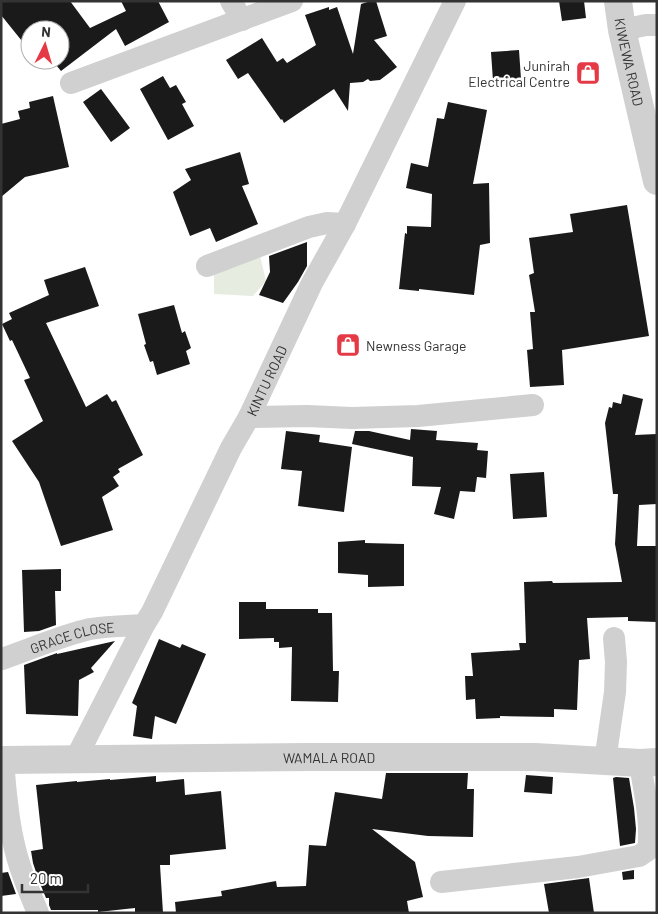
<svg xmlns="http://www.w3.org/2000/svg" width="658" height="914" font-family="Barlow,sans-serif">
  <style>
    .green { fill: #e6ecdf }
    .building { fill: #1a1a1a }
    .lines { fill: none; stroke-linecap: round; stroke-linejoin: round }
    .minor { stroke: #d0d0d0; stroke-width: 22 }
    .tertiary { stroke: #d0d0d0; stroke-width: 28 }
    .labels { text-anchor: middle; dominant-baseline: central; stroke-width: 5; stroke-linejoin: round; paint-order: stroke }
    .street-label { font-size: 14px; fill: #333; stroke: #fff }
    .poi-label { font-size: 14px; fill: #333; stroke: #fff; text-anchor: end }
  </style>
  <rect width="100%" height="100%" fill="#fff"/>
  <path class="green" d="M260,256l6,25 -13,15 -39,-2v-21z"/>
  <path class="building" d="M1,1h69l20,27 36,-17 -5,-10h37l11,21 -44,24 -9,-17 -55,42 -9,-11h8v-30h-30v21l-29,-36z
    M371,1h5l11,35 -13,4 23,27 -17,13 -10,1 -2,-2 -5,3 -13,1 -2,28 -14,-22 -50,34 -2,-4 -1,1 -33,-47 -10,6 -12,-19 36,-22 15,24 6,-4 4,5 29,-18 -11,-30 24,-8v3l8,-3 16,47 8,-50z
    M559,1h25l2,17 -24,3z
    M519,50l2,29 -28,2 -2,-29z
    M163,76l7,12 6,-3 10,17 -4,2 12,22 -26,14 -28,-51z
    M101,89l29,39 -19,14 -28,-40z
    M53,96l16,71 -44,10 -24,20v-73l19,-5 -2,-8 12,-3 -1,-6z
    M448,102l39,8 -14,74 16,-1 1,60 -10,2 -6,50 -55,-6v2l-20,-2 6,-56 2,1v-8l24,1 1,-33 -26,-6 5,-25 17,4 9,-49 7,1z
    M240,152l9,32 -7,2 16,38 -42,18 -6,-14 -20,8 -17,-44 18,-12 -6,-11z
    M627,205l22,131 -87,14 2,35 -34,2 -3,-37 6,-1 -3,-37h5l-6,-37 5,-2 -5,-35 44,-6 -3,-18z
    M307,242v24l-9,16 -15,21 -24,-8 11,-23 -1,-16z
    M85,267l14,39 -53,17 40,84 21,-13 5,8 4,-2 27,55 -25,14 2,3 -7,5 6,9 -17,11 11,33 -52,16 -22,-64 -27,-41 31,-20 -19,-41 6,-2 -18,-38 -2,1 -8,-17 10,-5 -3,-6 40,-18 -5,-15z
    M174,305l8,28 3,-2 6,17 -5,3 4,13 -33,11 -4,-14 -3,1 -6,-17 2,-1 -8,-30z
    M623,394l20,5 -8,36 22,-1v70l-18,1 -2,41h20v76l-29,-1v-4l-41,1 3,41 -11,1 -2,50 -23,-1v8l-54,-1v2l-24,1 -1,-20 -9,1 -1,-24h8l-2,-23 49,-3 -1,-7h7l-2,-61 28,-1 1,2 69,-1 -7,-38 3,-50h-5l-8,-71 4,-16 3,1 1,-6 8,2z
    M411,429l26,2 -1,9 42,3 -1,7 11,1 -2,27 -9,-1 -2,15 -15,-1 -6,28 -20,-5 7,-27 -29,-1 1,-29 -61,-13 3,-13h14l41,9z
    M286,431l34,4 -1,7 33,5 -8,65 -46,-6 4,-35 -21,-2z
    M544,472l3,45 -34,2 -3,-45z
    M365,540v3l39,1v42l-36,1v-12l-30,-2v-31z
    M61,569v22h-6l1,34 -17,6 -15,1 -2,-62z
    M239,602h27v7h52v4h14l1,58h6l-1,31 -47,-1 1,-54 -13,1v-6h-5v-4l-35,1z
    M159,639l21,9 2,-4 24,10 -30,70 -21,-8 -3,23 -19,-3 4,-30 -5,-3z
    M115,641l-24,27 3,4 -15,8 -1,36 -52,-2 -2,-49 33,-12v1z
    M386,773h82l-1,16h7l-1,48 -45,-1 -56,-7 43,33 8,35 -16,4 2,12h-233l-1,-11 47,-6 -1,-5 55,-10 1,6 29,-1 3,-41 17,1 9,-54 47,7z
    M526,775l27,2 -1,17 -28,-2z
    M156,776v6l28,-3 1,16 36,-4 5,58 -56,6v10h-10l3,48h-28v-5l-37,4v-2h-47l-2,-5v-7h-3l-7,-17 -6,-18 -2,-12 12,-2 -7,-64 41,-4v1l33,-3v1z
    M616,777l13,1 5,30 2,21 -1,14 -15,3 -7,-68z
    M634,870v9l-11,1 -1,-8z
    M8,872l8,22 -15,2v-23z
    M589,878l5,35h-45l-5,-29z"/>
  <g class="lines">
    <g class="minor">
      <path d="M231,1l11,19"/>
      <path d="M622,30l24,-5h11"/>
      <path d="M71,83l221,-82"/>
      <path d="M207,266l102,-39 18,-4 18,1"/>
      <path d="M249,417l58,-1 45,2 66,-2 115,-11"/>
      <path id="s1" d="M2,659c29,-10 58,-23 88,-30 18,-3 36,-3 54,-4"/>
      <path d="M3,760c2,26 4,54 10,80 5,25 15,49 25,73"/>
      <path id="s2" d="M75,760l69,-135 8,-13 79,-164 18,-31 63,-134 33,-59 110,-223"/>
      <path d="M605,761l10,-69 1,-30 -2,-24"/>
      <path d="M441,882l137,-15 61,-11 9,-6c4,-29 -4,-59 -8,-87"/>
    </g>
    <g class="tertiary">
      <path id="s3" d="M618,1l4,29 35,151"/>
      <path id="s4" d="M1,760l309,-3h225l105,6 17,-1"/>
    </g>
  </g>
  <defs>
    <symbol id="shop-square" viewBox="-11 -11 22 22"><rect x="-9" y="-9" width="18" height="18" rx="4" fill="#e63946" stroke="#fff"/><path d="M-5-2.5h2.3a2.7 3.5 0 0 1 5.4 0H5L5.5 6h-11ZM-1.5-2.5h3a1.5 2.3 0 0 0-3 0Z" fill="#fff"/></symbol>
  </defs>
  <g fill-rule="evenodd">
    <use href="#shop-square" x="574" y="59" width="28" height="28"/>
    <use href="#shop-square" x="334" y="331" width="28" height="28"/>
  </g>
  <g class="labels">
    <g class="street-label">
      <text stroke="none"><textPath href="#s3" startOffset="62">KIWEWA ROAD</textPath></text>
      <text stroke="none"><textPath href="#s2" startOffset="425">KINTU ROAD</textPath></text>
      <text stroke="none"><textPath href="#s1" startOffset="74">GRACE CLOSE</textPath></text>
      <text stroke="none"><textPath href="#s4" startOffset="328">WAMALA ROAD</textPath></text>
    </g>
    <g class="poi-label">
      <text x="570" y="65">Junirah<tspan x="570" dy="16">Electrical Centre</tspan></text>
      <text x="366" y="345" text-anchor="start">Newness Garage</text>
    </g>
  </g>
  <rect width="658" height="914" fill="none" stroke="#333333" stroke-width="5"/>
  <g transform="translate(45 45) rotate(5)"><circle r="24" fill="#ffffff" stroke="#adadad"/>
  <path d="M0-4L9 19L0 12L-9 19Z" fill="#e63946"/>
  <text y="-8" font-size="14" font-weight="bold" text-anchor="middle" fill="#333333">N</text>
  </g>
  <path d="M22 884v8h66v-8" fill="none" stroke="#333333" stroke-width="2.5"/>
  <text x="30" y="884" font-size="15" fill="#333333" stroke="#ffffff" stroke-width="4" paint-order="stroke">20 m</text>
</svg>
